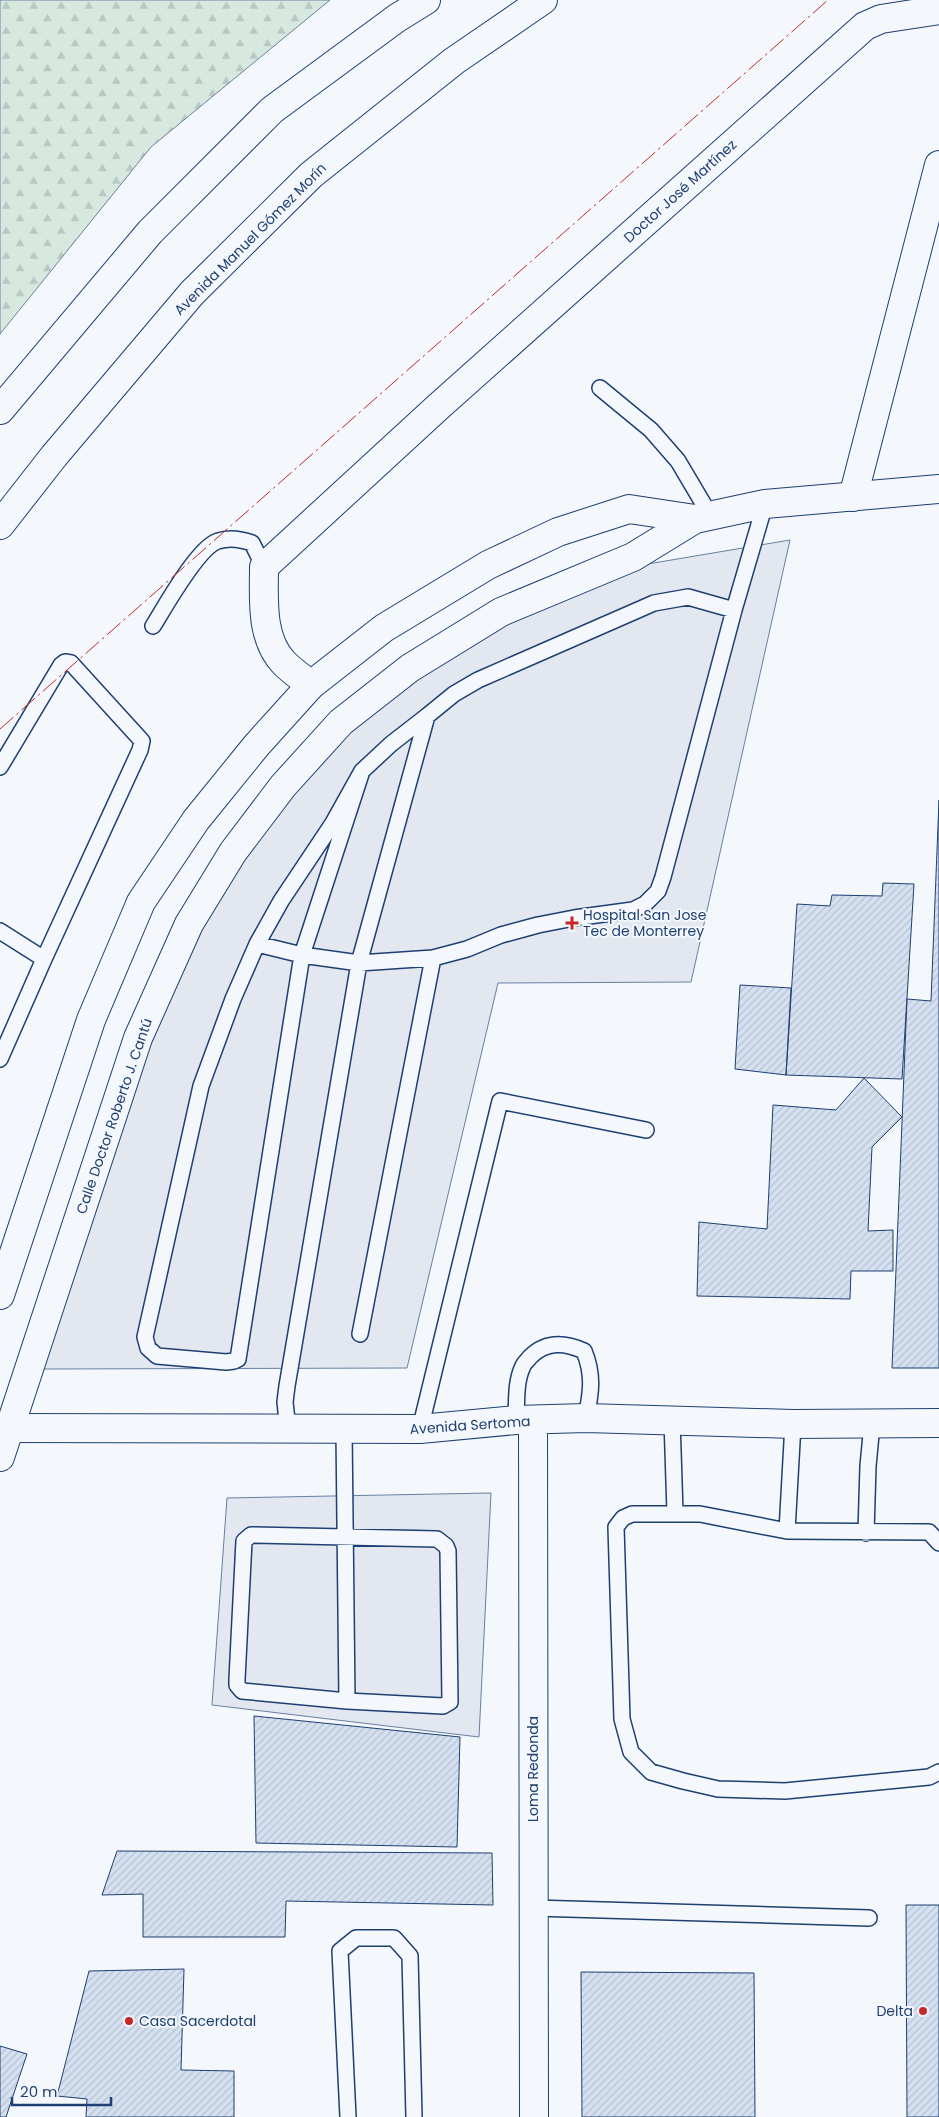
<svg xmlns="http://www.w3.org/2000/svg" width="939" height="2117" font-family="Poppins,sans-serif">
  <style>
    .forest { fill: url(#forest-firs); stroke: #687fa3 }
    .parking { fill: #e3e8f0; stroke: #687fa3 }
    .building { fill: url(#building-hatch); stroke: #1d3f73 }
    .lines { fill: none; stroke-linecap: round; stroke-linejoin: round }
    .service-casing { stroke: #1d3f73; stroke-width: 18 }
    .minor-casing { stroke: #1d3f73; stroke-width: 30 }
    .tertiary-casing { stroke: #1d3f73; stroke-width: 30 }
    .trunk-casing { stroke: #1d3f73; stroke-width: 30 }
    .service { stroke: #f4f7fb; stroke-width: 15 }
    .minor { stroke: #f4f7fb; stroke-width: 28 }
    .tertiary { stroke: #f4f7fb; stroke-width: 28 }
    .trunk { stroke: #f4f7fb; stroke-width: 28 }
    .power { stroke: #c62828; stroke-width: 1; stroke-dasharray: 18 4 2.5 4; stroke-linecap: butt }
    .poi-dot { fill: #c62828; stroke: #f4f7fb; stroke-width: 2 }
    .labels { text-anchor: middle; dominant-baseline: central; stroke-width: 4; stroke-linejoin: round; paint-order: stroke }
    .street-label { font-size: 14px; fill: #1d3f73; stroke: #f4f7fb }
    .poi-label { font-size: 14px; fill: #1d3f73; stroke: #f4f7fb; text-anchor: start }
  </style>
  <defs>
    <pattern id="forest-firs" width="22" height="20" patternUnits="userSpaceOnUse" patternTransform="scale(1.25)"><rect width="22" height="20" fill="#d7e8df"/><path d="M5 1l3.5 6h-7zM16 11l3.5 6h-7z" fill="#b8c8c3"/></pattern>
    <pattern id="building-hatch" width="6" height="6" patternUnits="userSpaceOnUse" patternTransform="scale(1.25)"><rect width="6" height="6" fill="#d5e0f0"/><path d="M-1 1l2-2M0 6l6-6M5 7l2-2" fill="none" stroke="#b6c1d1"/></pattern>
  </defs>
  <rect width="100%" height="100%" fill="#f4f7fb"/>
  <path class="forest" d="M0,0h330l-179,147 -151,187z"/>
  <path class="parking" d="M790,540l-99,442 -193,1 -91,385 -365,1 115,-361 96,-171 62,-79 78,-62 72,-53 159,-75z
    M491,1493l-12,244 -267,-32 15,-207z"/>
  <path class="building" d="M939,800v568h-47l15,-369 24,2z
    M883,883l31,1 -12,195 -116,-4 11,-171 33,2 2,-11 50,1z
    M740,985l51,3 -5,87 -51,-6z
    M864,1078l38,39 -30,30 -4,84 25,-1v41h-42l-1,28 -153,-3 2,-74 68,7 6,-124 63,5z
    M254,1716l206,21 -3,110 -201,-4z
    M117,1851l375,2 1,52 -207,-4 -1,36h-142v-43l-41,1z
    M906,1905h33v212h-32z
    M184,1969l-3,101 53,1v46h-148l1,-18 -30,-3 32,-125z
    M581,1972l173,1 1,144h-173z
    M0,2046l27,8 -21,63h-6z"/>
  <g class="lines">
    <defs>
      <path id="service" d="M600,388l51,42 27,31 32,54
        M153,626c12,-19 45,-79 65,-85 12,-4 23,-2 34,2l12,24
        M0,767l61,-102 4,-3 6,1 71,78 -2,9 -96,209 -44,100
        M362,771l-60,184 -64,404 -4,2 -8,1 -69,-6 -9,-8 -3,-11 56,-251 32,-87 24,-55 24,-43 52,-78 29,-52 29,-27 36,-28
        M0,931l44,28
        M257,944l45,11 57,8 74,-5 34,-9 34,-14 37,-10 36,-7 59,-8 12,-6 13,-13 5,-14 71,-267 31,-106
        M360,1334l73,-376
        M516,1420c1,-17 -1,-38 7,-54 1,-3 5,-6 7,-9 16,-16 34,-15 54,-6 10,24 7,42 2,67
        M672,1420l3,93
        M420,1429l80,-328 146,29
        M288,1430l-3,-28 2,-16 72,-423 68,-247 27,-22 24,-14 176,-77 34,-6 46,13
        M344,1430l3,271
        M787,1531l6,-107
        M866,1533l2,-67 4,-42
        M251,1535l186,4 9,7 2,5 2,151 -7,4 -96,-5 -105,-10 -5,-6v-6l7,-138z
        M939,1543l-10,-11 -142,-1 -87,-17h-68l-9,4 -7,9 6,192 9,33 20,20 32,9 35,8 67,2 144,-14 10,-5
        M534,1908l335,10
        M348,2117l-8,-166 16,-13h38l16,18 4,161"/>
      <path id="minor" d="M853,497l86,-332
        M311,685c-9,-7 -19,-14 -27,-22 -24,-25 -20,-65 -20,-96l174,-160 427,-381 16,-7 58,-9
        M533,1421l1,696
        M0,1428l420,1 96,-9 70,-2 207,6 146,-1"/>
      <path id="tertiary" d="M0,1295l91,-275 50,-118 55,-82 60,-74 55,-61 73,-57 104,-63 70,-33 71,-23 66,10
        M0,1457l138,-419 51,-114 44,-72 50,-66 58,-64 69,-54 91,-56 132,-55 62,-38 70,-15 174,-15"/>
      <path id="trunk" d="M0,410l150,-178 122,-122 125,-92 29,-18
        M0,525l54,-69 138,-163 119,-118 143,-114 89,-61"/>
    </defs>
    <use href="#service" class="service-casing"/>
    <use href="#minor" class="minor-casing"/>
    <use href="#tertiary" class="tertiary-casing"/>
    <use href="#trunk" class="trunk-casing"/>
    <use href="#service" class="service"/>
    <use href="#minor" class="minor"/>
    <use href="#tertiary" class="tertiary"/>
    <use href="#trunk" class="trunk"/>
    <path class="power" d="M0,729l828,-729"/>
  </g>
  <g class="poi-dot">
    <path d="M569.5 915.5h5v5h5v5h-5v5h-5v-5h-5v-5h5z"/>
    <circle cx="923" cy="2011" r="5"/>
    <circle cx="129" cy="2021" r="5"/>
  </g>
  <g class="labels">
    <g class="street-label">
      <text transform="translate(680 191) rotate(-42)">Doctor José Martínez</text>
      <text transform="translate(250 239) rotate(-45)">Avenida Manuel Gómez Morín</text>
      <text transform="translate(114 1116) rotate(-71)">Calle Doctor Roberto J. Cantú</text>
      <text transform="translate(470 1425) rotate(-4)">Avenida Sertoma</text>
      <text transform="translate(533 1769) rotate(-90)">Loma Redonda</text>
    </g>
    <g class="poi-label">
      <text x="583" y="915">Hospital San Jose<tspan x="583" dy="16">Tec de Monterrey</tspan></text>
      <text x="913" y="2011" text-anchor="end">Delta</text>
      <text x="139" y="2021">Casa Sacerdotal</text>
    </g>
  </g>
  <path d="M12 2097v8h99v-8" fill="none" stroke="#1d3f73" stroke-width="2.5"/>
  <text x="20" y="2097" font-size="15" fill="#1d3f73" stroke="#f4f7fb" stroke-width="4" paint-order="stroke">20 m</text>
</svg>
